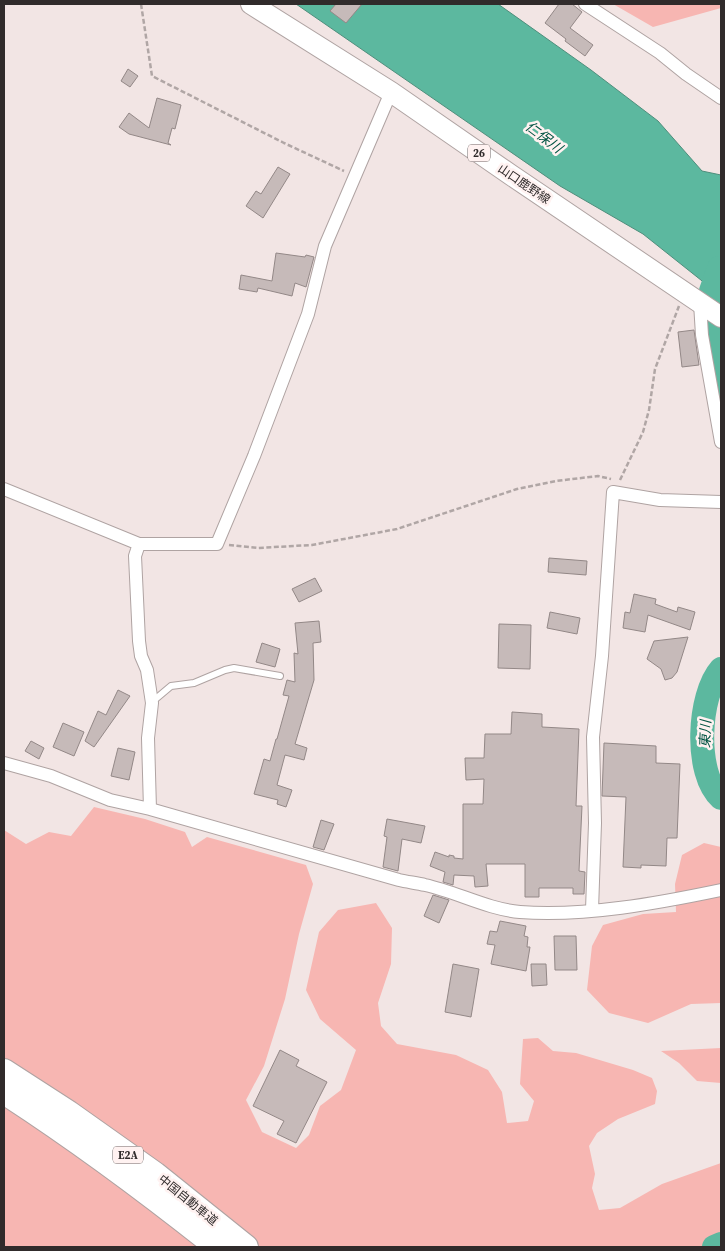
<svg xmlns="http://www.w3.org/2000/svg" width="725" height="1251" font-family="'Source Serif 4','Noto Sans JP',serif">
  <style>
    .green { fill: #f7b6b2 }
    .water { fill: #5cb89f; stroke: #4f8e7c }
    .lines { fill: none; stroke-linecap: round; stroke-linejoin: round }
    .river { stroke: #5cb89f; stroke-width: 24 }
    .building { fill: #c6bab9; stroke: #938887 }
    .service-casing { stroke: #afa3a2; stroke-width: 8 }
    .minor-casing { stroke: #afa3a2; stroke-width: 14 }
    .primary-casing { stroke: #afa3a2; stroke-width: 22 }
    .motorway-casing { stroke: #afa3a2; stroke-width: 26 }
    .path { stroke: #b0a6a5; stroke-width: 2.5; stroke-dasharray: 5 2.5; stroke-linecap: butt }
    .service { stroke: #fff; stroke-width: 6 }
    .minor { stroke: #fff; stroke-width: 12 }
    .primary { stroke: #fff; stroke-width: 20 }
    .motorway { stroke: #fff; stroke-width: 24 }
    .labels { text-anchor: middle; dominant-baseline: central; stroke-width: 5; stroke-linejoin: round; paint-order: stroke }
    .shield { fill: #fff2f1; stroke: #6e6766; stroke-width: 1 }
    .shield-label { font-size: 11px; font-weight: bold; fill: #302b2b }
    .street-label { font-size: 12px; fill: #302b2b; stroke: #fff2f1 }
    .water-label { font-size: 14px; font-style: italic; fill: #005342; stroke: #fff2f1 }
  </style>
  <rect width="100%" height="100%" fill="#f2e5e4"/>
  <path class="green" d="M613,4h108v4l-68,19z
    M94,807l51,12 40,13 7,15 15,-10 99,28 7,19 -14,50 -14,65 -21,67 -18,34 16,32 34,16 13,-13 11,-29 21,-16 15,-40 -36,-31 -14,-29 13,-58 19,-22 38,-7 16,25 -1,36 -13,39 3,23 16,18 59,11 32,15 14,22 5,31 21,-2 6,-20 -14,-17 3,-45 15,-1 15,13 23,2 57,17 19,8 5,13 -2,13 -37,15 -21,14 -8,13 6,28 -3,14 7,22 21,-2 42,-24 59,-21v84h-717v-417l22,14 23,-12 22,4z
    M704,843l17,4v156l-30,1 -43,19 -39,-10 -22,-23 5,-44 11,-21 40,-11 33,-2 -1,-28 7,-29z
    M721,1048v35l-24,-2 -18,-18 -18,-12z"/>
  <path class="water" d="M296,4h202l93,66 67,51 44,50 19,4v121l-78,-62 -83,-48z"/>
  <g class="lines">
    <path class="river" d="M719,268l-8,23 -2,40 12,57
      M721,669c-23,26 -27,105 0,129
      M714,1247l7,-3"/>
  </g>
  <path class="building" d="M336,4h26l-16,19 -16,-12z
    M559,4h13l10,8 -12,16 23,17 -8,11 -20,-15 1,-2 -21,-16z
    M128,69l10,7 -8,11 -9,-6z
    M157,98l24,7 -6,24 -3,-1 -4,15 3,2 -42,-11 -10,-7 10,-14 20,15z
    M278,167l12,7 -27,44 -17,-12 10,-15 5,3z
    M276,253l29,4 1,-2 8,2 -8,30 -11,-4 -3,13 -34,-8 -1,4 -18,-3 2,-14 31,6z
    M694,330l5,35 -17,2 -4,-35z
    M549,558l38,3 -1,14 -38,-3z
    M315,578l7,13 -23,11 -7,-13z
    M634,594l22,5 -1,5 22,8 1,-5 17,5 -5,18 -42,-15 -3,17 -22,-4 2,-16 5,1z
    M550,612l30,6 -3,16 -30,-6z
    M319,621l2,21 -8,1 1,37 -19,64 12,4 -3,12 -19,-5 -8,30 15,5 -6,17 -9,-3 1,-4 -24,-6 10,-35 6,2 6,-22h1l12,-43 -6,-1 4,-15 8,2 -1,-29 4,1 -3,-31z
    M499,624l32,1 -1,44 -32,-1z
    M688,637l-11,35 -5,6 -7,2 -4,-11 -14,-10 7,-18z
    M262,643l18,6 -5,18 -19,-5z
    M118,690l12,6 -36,51 -9,-6 13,-30 8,4z
    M512,712l30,2v13l37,2 -3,77h6l-3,65 6,1 -1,22h-11v-6h-34v9h-14v-33h-39l2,22 -13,1 -1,-11 -20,-1 -1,10 -10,-3 2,-10 -15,-6 5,-14 14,5v-2l5,1v2l9,1v-55h20l1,-25 -18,1 -1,-22h19l1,-24h26z
    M63,723l21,9 -10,24 -21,-9z
    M31,741l13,7 -5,11 -14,-8z
    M604,743l52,3v17l24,1 -3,74h-10l-1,28 -25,-1v3l-18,-1 3,-70 -24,-1z
    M118,748l17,4 -6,28 -18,-4z
    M387,819l38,7 -4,17 -19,-4 -4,32 -15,-4 4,-30 -3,-1z
    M321,820l13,4 -10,26 -11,-3z
    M433,895l16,5 -10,23 -15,-7z
    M500,921l26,5 -2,10 4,1 -1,10h3l-4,24 -35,-7 4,-19 -8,-1 3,-13 7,1z
    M554,936h22l1,34h-22z
    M453,964l26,5 -8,48 -26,-5z
    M531,964h15l1,21 -15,1z
    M280,1050l19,10 -3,6 31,16 -31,61 -19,-9 7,-13 -31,-15z"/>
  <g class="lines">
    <defs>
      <path id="service" d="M152,702l19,-16 23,-3 31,-13 9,-2 46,8"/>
      <path id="minor" d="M585,4l75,49 26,21 35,24
        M700,303l2,32 19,107
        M4,489l135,55h78l37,-88 54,-142 17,-68 66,-154
        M139,544l-4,12 4,85 2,15 6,14 5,33 -4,35 2,71
        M4,763l47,13 59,24 40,9 249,71c8,2 18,3 26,5 32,7 62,24 95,27 64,5 139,-9 201,-22
        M592,910l3,-87 -2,-86 9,-81 11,-164 47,8 61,2"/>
      <path id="primary" d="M251,4l140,88 120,83 210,142"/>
      <path id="motorway" d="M4,1071l65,42 86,61 91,73
        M4,1092c74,48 144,100 213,155"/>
    </defs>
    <use href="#service" class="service-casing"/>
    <use href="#minor" class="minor-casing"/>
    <use href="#primary" class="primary-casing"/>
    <use href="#motorway" class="motorway-casing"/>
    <path class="path" d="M141,4l11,72 132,67 60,28
      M620,480l23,-48 6,-22 6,-41 24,-63
      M229,545l29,3 54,-3 85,-16 120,-40 39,-8 42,-5 13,3"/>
    <use href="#service" class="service"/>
    <use href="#minor" class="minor"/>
    <use href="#primary" class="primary"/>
    <use href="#motorway" class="motorway"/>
  </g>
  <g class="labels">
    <g class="shield">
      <rect x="468" y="144.5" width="22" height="17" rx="4"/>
      <rect x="113" y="1146.5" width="30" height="17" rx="4"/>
    </g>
    <g class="shield-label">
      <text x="479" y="153">26</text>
      <text x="128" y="1155">E2A</text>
    </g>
    <g class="street-label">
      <text transform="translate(524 184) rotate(34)">山口鹿野線</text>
      <text transform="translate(188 1200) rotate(39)">中国自動車道</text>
    </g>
    <g class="water-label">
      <text transform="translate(544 137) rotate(37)">仁保川</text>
      <text transform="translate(705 734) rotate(-88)">東川</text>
    </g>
  </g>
  <rect width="725" height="1251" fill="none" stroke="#302b2b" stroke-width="10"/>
</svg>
